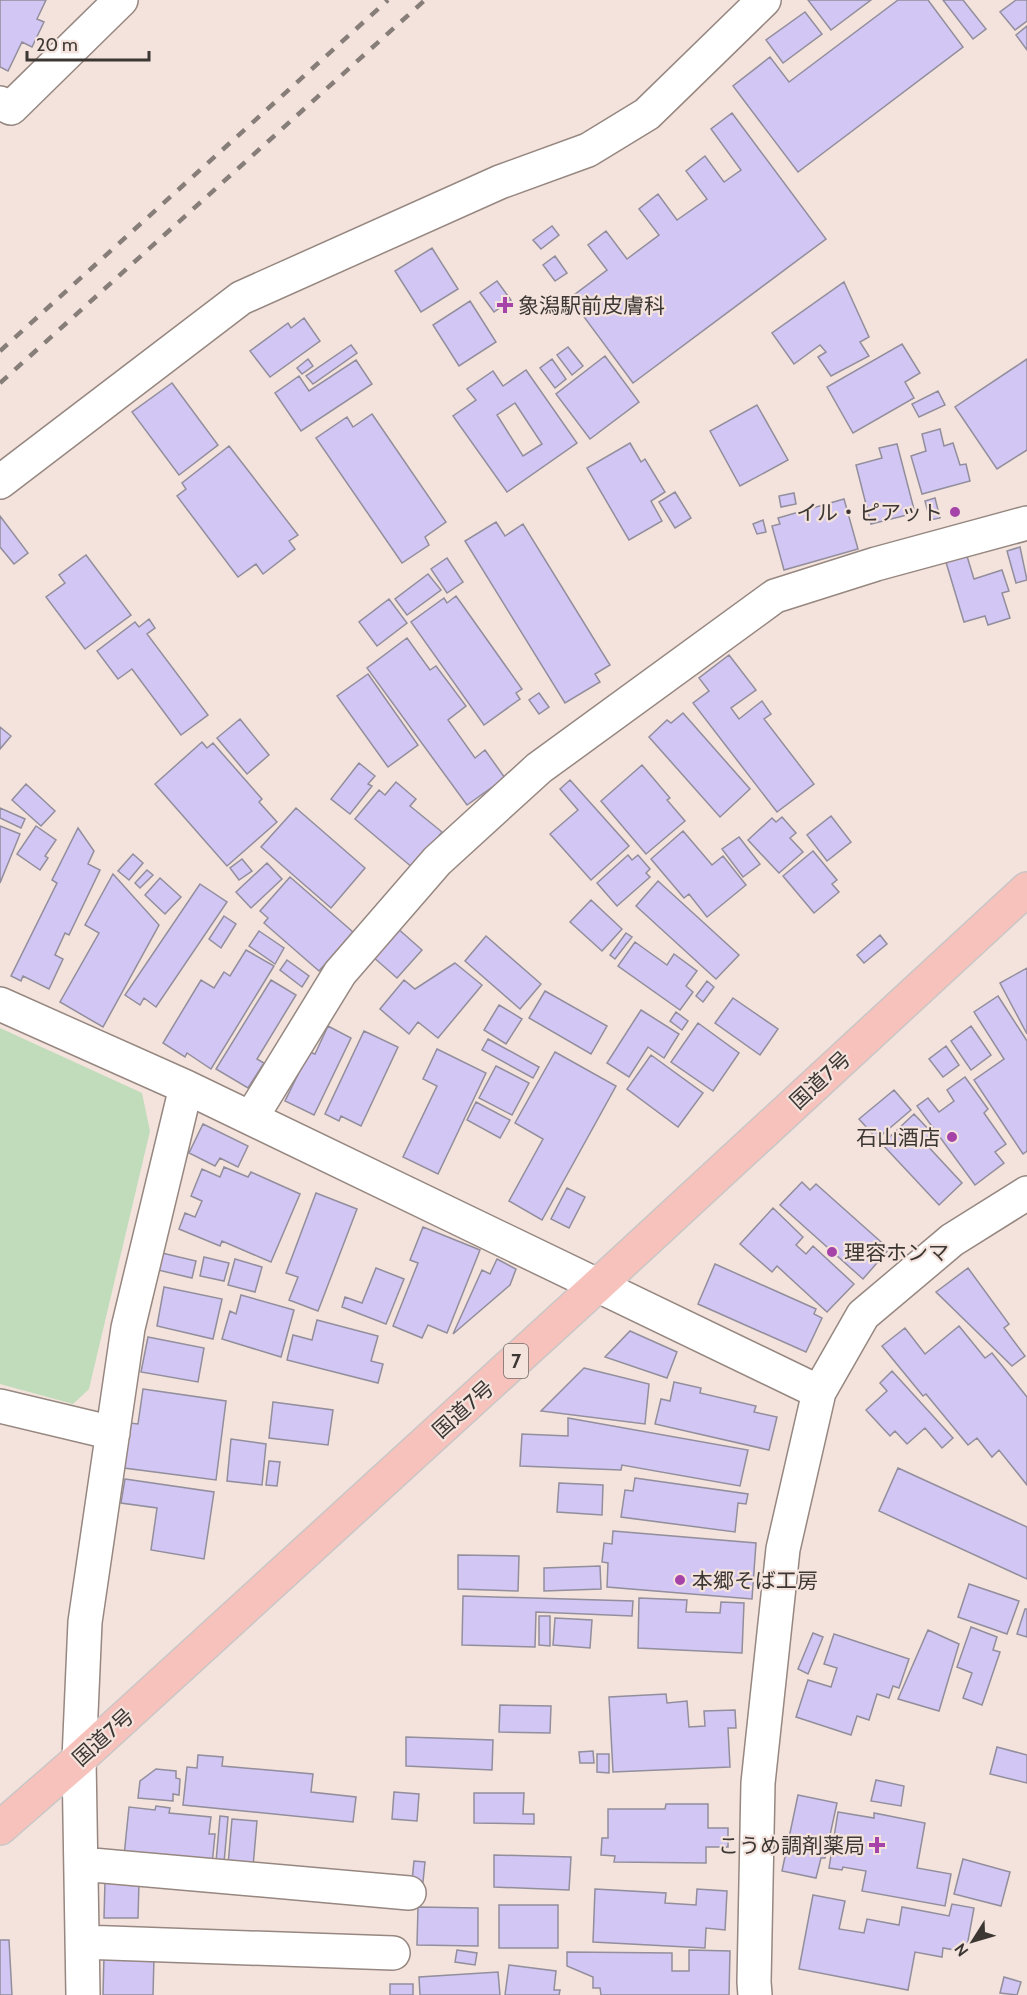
<svg xmlns="http://www.w3.org/2000/svg" width="1027" height="1995" font-family="Cabin,'Noto Sans JP',sans-serif">
  <style>
    .green { fill: #c0dcbb }
    .building { fill: #d2c6f4; stroke: #928e9c; stroke-width: 1.5; fill-rule: evenodd }
    .lines { fill: none; stroke-linecap: round; stroke-linejoin: round }
    .minor-casing { stroke: #968780; stroke-width: 36 }
    .highway-casing { stroke: #c9c7c6; stroke-width: 36 }
    .minor { stroke: #fff; stroke-width: 33 }
    .highway { stroke: #f7c1bc; stroke-width: 33 }
    .rail { stroke: #877d79; stroke-width: 4.5; stroke-dasharray: 10 10; stroke-linecap: butt }
    .poi-dot { fill: #a643a9; stroke: #f3e3dc; stroke-width: 2 }
    .labels { text-anchor: middle; dominant-baseline: central; stroke-width: 4.5; stroke-linejoin: round; paint-order: stroke }
    .shield { fill: #f3e3dc; stroke: #746b66; stroke-width: 1.5 }
    .shield-label { font-size: 20px; font-weight: bold; fill: #3d3734 }
    .poi-label { font-size: 21px; fill: #3d3734; stroke: #f3e3dc; text-anchor: start }
    .street-label { font-size: 21px; fill: #3d3734; stroke: #f3e3dc }
  </style>
  <rect width="100%" height="100%" fill="#f3e3dc"/>
  <path class="green" d="M0,1028l142,65 8,38 -61,258 -16,15 -73,-20z"/>
  <path class="building" d="M0,0h46l-9,19 7,3 -12,25 -10,-5 -14,29 -8,-4z
    M808,0h63l-40,30z
    M898,0h30l35,47 -165,125 -65,-86 37,-29 19,25z
    M943,0h20l23,29 -13,10z
    M1016,0h11v21l-12,9 -15,-18z
    M805,12l17,22 -39,29 -17,-23z
    M1027,26v24l-11,-15z
    M732,113l94,126 -193,144 -63,-85 37,-28 -19,-25 18,-14 21,28 32,-24 -20,-26 19,-15 19,26 30,-21 -21,-28 19,-15 19,26 17,-12 -30,-41z
    M552,226l7,9 -18,14 -8,-9z
    M432,248l26,41 -37,23 -26,-41z
    M555,256l12,17 -12,8 -12,-16z
    M497,281l14,19 -17,12 -14,-19z
    M844,282l25,55 -9,5 9,14 -38,20 -13,-19 8,-5 -6,-7 -26,19 -22,-31z
    M470,301l26,41 -37,24 -26,-41z
    M304,318l16,23 -50,36 -20,-26 38,-28 3,5z
    M902,344l18,29 -15,9 9,16 -61,35 -26,-46z
    M351,345l6,8 -44,31 -7,-8z
    M568,347l15,19 -11,9 -15,-20z
    M605,356l34,46 -49,37 -34,-45z
    M308,359l5,7 -11,8 -5,-6z
    M552,359l14,20 -11,9 -15,-20z
    M1027,359v91l-30,19 -42,-62z
    M356,360l16,24 -71,47 -26,-38 24,-17 10,15z
    M526,370l51,73 -70,49 -54,-76 23,-16 -9,-11 26,-18 10,15zM515,403l27,41 -19,12 -26,-41z
    M172,383l46,62 -39,30 -47,-63z
    M938,391l7,14 -26,12 -7,-13z
    M757,405l31,55 -48,26 -30,-55z
    M372,414l74,108 -21,15 4,8 -27,18 -86,-125 31,-21 6,10z
    M940,429l4,17 9,-3 7,22 6,-1 4,17 -48,13 -11,-38 15,-5 -4,-17z
    M630,443l11,19 4,-3 20,33 -14,9 11,20 -33,19 -42,-72z
    M897,444l18,69 -44,11 -15,-59 26,-7 -3,-10z
    M229,446l69,89 -9,6 6,8 -32,25 -7,-10 -18,13 -61,-81 9,-7 -4,-6z
    M675,492l16,26 -16,10 -16,-26z
    M794,493l2,11 -15,3 -2,-11z
    M935,498l5,20 -10,2 -5,-19z
    M844,499l14,50 -74,21 -12,-44 8,-2 -2,-6z
    M0,516l28,37 -14,11 -14,-17z
    M763,520l3,12 -9,2 -4,-10z
    M496,522l9,14 18,-12 87,141 -15,9 5,8 -35,21 -100,-162z
    M1020,547l7,33 -11,3 -9,-32z
    M966,553l8,26 28,-9 7,21 -7,2 8,25 -22,7 -3,-9 -21,6 -19,-63z
    M86,555l45,60 -46,34 -39,-52 19,-14 -6,-8z
    M447,558l16,24 -16,11 -16,-24z
    M428,574l13,16 -34,25 -12,-16z
    M456,596l66,93 -6,4 4,6 -36,26 -73,-103 33,-24 3,5z
    M389,599l18,24 -30,23 -18,-24z
    M149,619l6,9 -8,6 61,81 -27,20 -49,-66 -14,10 -21,-28 38,-29 4,5z
    M407,638l23,32 6,-4 30,40 -18,14 27,38 10,-8 20,28 -38,27 -100,-137z
    M729,655l27,35 -25,18 8,11 23,-18 9,13 -7,5 50,65 -37,28 -84,-109 16,-12 -10,-13z
    M368,674l50,71 -30,22 -51,-71z
    M539,693l10,14 -10,7 -10,-14z
    M683,713l67,76 -30,28 -71,-80 18,-17 4,3z
    M240,719l29,36 -22,19 -30,-36z
    M0,727l11,9 -11,13z
    M202,742l5,6 6,-5 49,56 -3,3 18,20 -50,44 -72,-82z
    M359,763l16,13 -7,8 4,2 -22,28 -19,-15z
    M642,765l28,33 -3,2 18,21 -39,33 -45,-53z
    M570,780l59,66 -38,34 -41,-46 28,-24 -18,-21z
    M396,782l20,17 -6,7 32,26 -29,36 -58,-49 24,-29 6,5z
    M26,784l29,27 -14,15 -29,-26z
    M0,808l25,11 -4,9 -21,-10z
    M296,808l69,60 -34,40 -70,-61z
    M831,816l20,26 -24,19 -20,-26z
    M782,817l14,16 -6,5 13,14 -24,21 -31,-33 24,-22 4,4z
    M0,826l20,8 -20,49z
    M36,826l20,14 -11,16 3,2 -8,12 -23,-16z
    M78,828l16,23 -6,13 12,6 -31,65 -4,-2 -10,22 8,4 -14,30 -26,-13 -2,5 -10,-5 46,-93 -5,-3z
    M683,831l29,34 11,-9 23,29 -39,32 -18,-23 -5,4 -33,-39z
    M739,837l21,27 -17,13 -21,-28z
    M813,851l24,29 -5,4 7,8 -25,21 -31,-37z
    M133,854l10,9 -14,17 -11,-9z
    M628,855l4,5 6,-5 12,14 -4,4 4,4 -33,29 -20,-23z
    M242,859l10,12 -13,9 -9,-12z
    M267,863l15,16 -31,29 -15,-16z
    M147,870l6,5 -13,13 -5,-5z
    M113,874l46,51 -56,102 -43,-25 39,-69 -14,-8z
    M290,877l63,55 -34,39 -55,-48 4,-5 -8,-7z
    M160,878l21,19 -16,17 -20,-19z
    M658,881l81,74 -23,24 -80,-73z
    M200,884l27,18 -71,105 -12,-9 -4,7 -15,-10z
    M591,900l31,29 -20,22 -32,-29z
    M224,916l12,8 -15,24 -12,-9z
    M396,927l26,23 -25,28 -25,-22z
    M259,931l25,17 -9,16 -26,-18z
    M626,933l6,4 -17,22 -5,-4z
    M880,935l7,9 -23,19 -7,-8z
    M486,936l55,48 -21,25 -55,-48z
    M635,942l32,23 7,-11 23,17 -11,15 7,6 -13,18 -62,-44z
    M246,950l28,16 -63,103 -24,-16 -2,4 -22,-14 38,-63 13,8 10,-16 6,4z
    M287,960l22,16 -7,11 -22,-17z
    M455,963l27,22 -44,53 -20,-16 -9,12 -29,-25 24,-29 11,9z
    M1027,968v66l-27,-51z
    M271,980l25,15 -39,64 7,4 -16,25 -32,-19z
    M707,981l7,6 -11,15 -7,-6z
    M545,991l62,35 -16,28 -62,-36z
    M998,996l29,45v110l-4,3 -49,-74 30,-21 -30,-47z
    M733,998l45,31 -18,26 -45,-32z
    M499,1005l23,14 -16,25 -22,-14z
    M641,1010l38,24 -15,24 -16,-11 -19,30 -22,-14z
    M676,1012l12,9 -6,9 -12,-9z
    M698,1023l41,30 -26,38 -42,-29z
    M328,1026l23,12 -37,77 -29,-14 24,-49 6,2z
    M971,1026l20,29 -20,15 -20,-29z
    M364,1031l34,16 -37,79 -20,-10 -2,5 -14,-7z
    M488,1039l51,28 -6,11 -51,-28z
    M946,1046l13,19 -16,12 -14,-18z
    M437,1049l49,24 -48,101 -35,-17 34,-71 -14,-7z
    M555,1052l61,34 -74,134 -33,-19 34,-62 -28,-16z
    M651,1055l52,38 -25,34 -51,-38z
    M496,1066l33,17 -17,32 -33,-17z
    M965,1077l23,32 -4,4 22,31 -11,8 9,11 -29,22 -58,-79 11,-8 11,14 15,-11 -7,-11z
    M894,1090l17,20 -34,29 -18,-20z
    M476,1102l34,18 -10,18 -33,-18z
    M914,1114l18,19 -9,8 39,42 -23,22 -57,-61z
    M203,1124l45,22 -10,21 -18,-9 -5,8 -26,-13z
    M224,1167l24,10 3,-5 49,22 -29,68 -49,-21 -2,5 -41,-17 6,-16 10,4 7,-16 -11,-5 11,-27 18,8z
    M802,1182l8,8 6,-6 73,65 -26,30 -83,-74z
    M567,1188l18,9 -16,31 -18,-9z
    M316,1193l41,16 -39,102 -29,-11 9,-23 -12,-4z
    M773,1208l30,29 -7,8 10,9 7,-8 41,38 -27,28 -50,-46 -5,6 -32,-28z
    M423,1227l57,23 -33,83 -19,-8 -6,13 -29,-12 25,-63 -8,-3z
    M162,1253l34,8 -4,17 -34,-8z
    M204,1257l25,6 -5,18 -24,-5z
    M235,1259l27,8 -7,25 -27,-7z
    M497,1259l19,10 -6,16 -57,49 29,-64 8,4z
    M715,1264l101,45 -2,5 8,4 -16,34 -108,-48z
    M376,1268l28,11 -18,45 -44,-17 3,-10 17,6z
    M968,1268l41,56 -5,4 21,28 -13,10 -76,-74z
    M164,1287l58,12 -9,40 -56,-13z
    M241,1295l53,15 -13,47 -59,-18 8,-28 6,3z
    M317,1320l61,16 -7,25 12,3 -5,19 -91,-23 6,-25 19,5z
    M959,1326l26,32 7,-5 35,44v88l-28,-35 -7,7 -15,-19 -9,7 -42,-51 -3,2 -41,-50 23,-18 20,26z
    M630,1331l47,21 -10,26 -62,-21z
    M148,1337l56,11 -6,34 -57,-10z
    M584,1368l65,16 -4,40 -104,-13z
    M892,1371l61,67 -11,10 -17,-20 -18,16 -12,-13 -5,5 -24,-26 21,-19 -7,-8z
    M674,1382l27,6 -1,5 56,13 -2,6 23,5 -8,33 -114,-26 6,-25 9,2z
    M143,1389l83,12 -10,79 -92,-12 6,-45 8,1z
    M273,1402l60,8 -5,35 -59,-7z
    M568,1418l180,32 -8,36 -118,-21 -1,5 -101,-4 2,-32 46,2z
    M231,1439l35,5 -4,41 -35,-4z
    M269,1461l11,1 -3,24 -11,-1z
    M898,1468l129,59v52l-148,-68z
    M635,1478l113,16 -2,10 -8,-1 -3,29 -114,-15 4,-27 8,1z
    M125,1479l89,13 -10,67 -53,-9 6,-42 -36,-5z
    M559,1483l44,2 -1,30 -45,-3z
    M613,1531l143,12 -4,56 -145,-12 1,-24 -6,-1 2,-19 8,1z
    M458,1555l61,1 -1,35 -60,-2z
    M600,1566l1,23 -57,2v-23z
    M969,1584l50,17 -12,33 -49,-17z
    M463,1596l170,5 -1,15 -96,-4 -1,35 -73,-2z
    M639,1598l48,2 -1,12 34,1 1,-11 23,1 -2,50 -104,-5z
    M1025,1609h2v28l-10,-3z
    M539,1616h11v30l-11,-1z
    M555,1618l37,2 -2,28 -37,-3z
    M971,1627l26,10 -4,13 7,2 -18,53 -19,-7 9,-25 -15,-6z
    M928,1630l31,14 -20,67 -41,-12z
    M813,1633l10,4 -15,37 -10,-5z
    M834,1634l75,25 -10,29 -6,-2 -4,12 -12,-4 -8,26 -12,-4 -6,19 -55,-18 12,-37 23,7 6,-19 -13,-4z
    M666,1694l1,9 20,-2 2,26 16,-1 -1,-15 31,-1 1,18h-8l2,39 -117,5 -4,-75z
    M500,1705l51,1 -1,27 -51,-1z
    M406,1737l87,3 -1,30 -86,-4z
    M997,1747l30,8v28l-37,-9z
    M593,1751l1,12h-14l-1,-11z
    M597,1754h12v19l-12,-1z
    M198,1755l25,2 -1,9 91,8 -2,18 45,5 -3,25 -170,-17 4,-38 10,1z
    M156,1769l20,2v7l4,1 -1,16 -6,-1v7l-35,-3 2,-17z
    M876,1780l28,6 -3,20 -30,-5z
    M394,1792l25,2 -2,27 -25,-2z
    M474,1793h50l-1,21h11v10l-60,-1z
    M798,1795l39,8 -12,55h-4l-5,20 -34,-7z
    M666,1804h42v24h20v19h-22v16l-92,-1 1,-6 -14,-1 1,-17h6v-29h57z
    M156,1806l14,2 -1,5 42,4 -2,17h6l-3,31 -88,-9 5,-49 26,3z
    M838,1812l36,6v-5l51,10 -8,45 34,6 -6,32 -83,-15 4,-20 -23,-4 -1,3 -13,-2z
    M220,1816l8,1 -4,46 -8,-1z
    M232,1819l25,2 -4,46 -25,-2z
    M494,1855l77,2 -2,33 -75,-3z
    M963,1859l47,13 -9,34 -47,-12z
    M414,1861l11,1 -2,20 -11,-1z
    M105,1881l34,1 -1,36h-34z
    M595,1889l71,4 -1,10 31,2 1,-16 30,2 -2,39 -19,-2 -1,20 -112,-6z
    M813,1895l32,6 -6,28 25,4 3,-14 32,6 3,-18 47,9 3,-12 22,4 -8,44 -23,-4 -1,9 -27,-5 -7,38 -109,-21z
    M499,1905h59v43h-59z
    M418,1907l60,1v38l-61,-1z
    M0,1940h9l3,55h-12z
    M457,1950l20,3 -2,12 -20,-3z
    M689,1950l41,1 -1,44h-128l-1,-7h-7v-11l-26,-11v-14l105,1v18h17z
    M104,1955l50,2 -1,38h-50z
    M509,1965l47,6 -2,19h6l-1,5h-54z
    M498,1972l2,23h-80l-1,-18z
    M1004,1977l17,5 -4,13 -17,-2z
    M390,1984h23v11h-23z"/>
  <g class="lines">
    <defs>
      <path id="minor" d="M0,103l11,5 110,-108
        M0,482l241,-184 259,-116 88,-32 59,-36 117,-114
        M0,1004l186,83 633,305
        M251,1118l89,-145 97,-112 102,-93 236,-172 101,-32 151,-41
        M0,1406l113,27
        M81,1864l328,29
        M82,1942l311,11
        M83,1995l-4,-236 6,-137 43,-294 58,-241
        M755,1995l-1,-13 4,-199 25,-234 36,-157 44,-77 89,-75 75,-47"/>
      <path id="highway" d="M0,1828l79,-69 518,-473 430,-397"/>
    </defs>
    <use href="#minor" class="minor-casing"/>
    <use href="#highway" class="highway-casing"/>
    <use href="#minor" class="minor"/>
    <use href="#highway" class="highway"/>
    <path class="rail" d="M0,351l388,-351
      M0,383l425,-383"/>
  </g>
  <g class="poi-dot">
    <path d="M502 296h6v6h6v6h-6v6h-6v-6h-6v-6h6z"/>
    <circle cx="955" cy="512" r="6"/>
    <circle cx="952" cy="1137" r="6"/>
    <circle cx="832" cy="1252" r="6"/>
    <circle cx="680" cy="1580" r="6"/>
    <path d="M874 1836h6v6h6v6h-6v6h-6v-6h-6v-6h6z"/>
  </g>
  <g class="labels">
    <rect class="shield" x="504" y="1344" width="24" height="34" rx="4.5"/>
    <g class="shield-label">
      <text x="516" y="1361">7</text>
    </g>
    <g class="poi-label">
      <text x="518" y="305">象潟駅前皮膚科</text>
      <text x="943" y="512" text-anchor="end">イル・ピアット</text>
      <text x="940" y="1137" text-anchor="end">石山酒店</text>
      <text x="844" y="1252">理容ホンマ</text>
      <text x="692" y="1580">本郷そば工房</text>
      <text x="865" y="1845" text-anchor="end">こうめ調剤薬局</text>
    </g>
    <g class="street-label">
      <text transform="translate(820 1080) rotate(-43)">国道7号</text>
      <text transform="translate(463 1409) rotate(-42)">国道7号</text>
      <text transform="translate(103 1737) rotate(-42)">国道7号</text>
    </g>
  </g>
  <g transform="translate(973 1941) rotate(233)" stroke="#f3e3dc" stroke-width="4.5" paint-order="stroke">
  <path d="M0-4.5L10 22L0 15L-10 22Z" fill="#3d3734"/>
  <text y="-9" font-size="16" font-weight="bold" text-anchor="middle" fill="#3d3734">N</text>
  </g>
  <path d="M27 51v9h122v-9" fill="none" stroke="#3d3734" stroke-width="3"/>
  <text x="36" y="51" font-size="18" fill="#3d3734" stroke="#f3e3dc" stroke-width="4.5" paint-order="stroke">20 m</text>
</svg>
